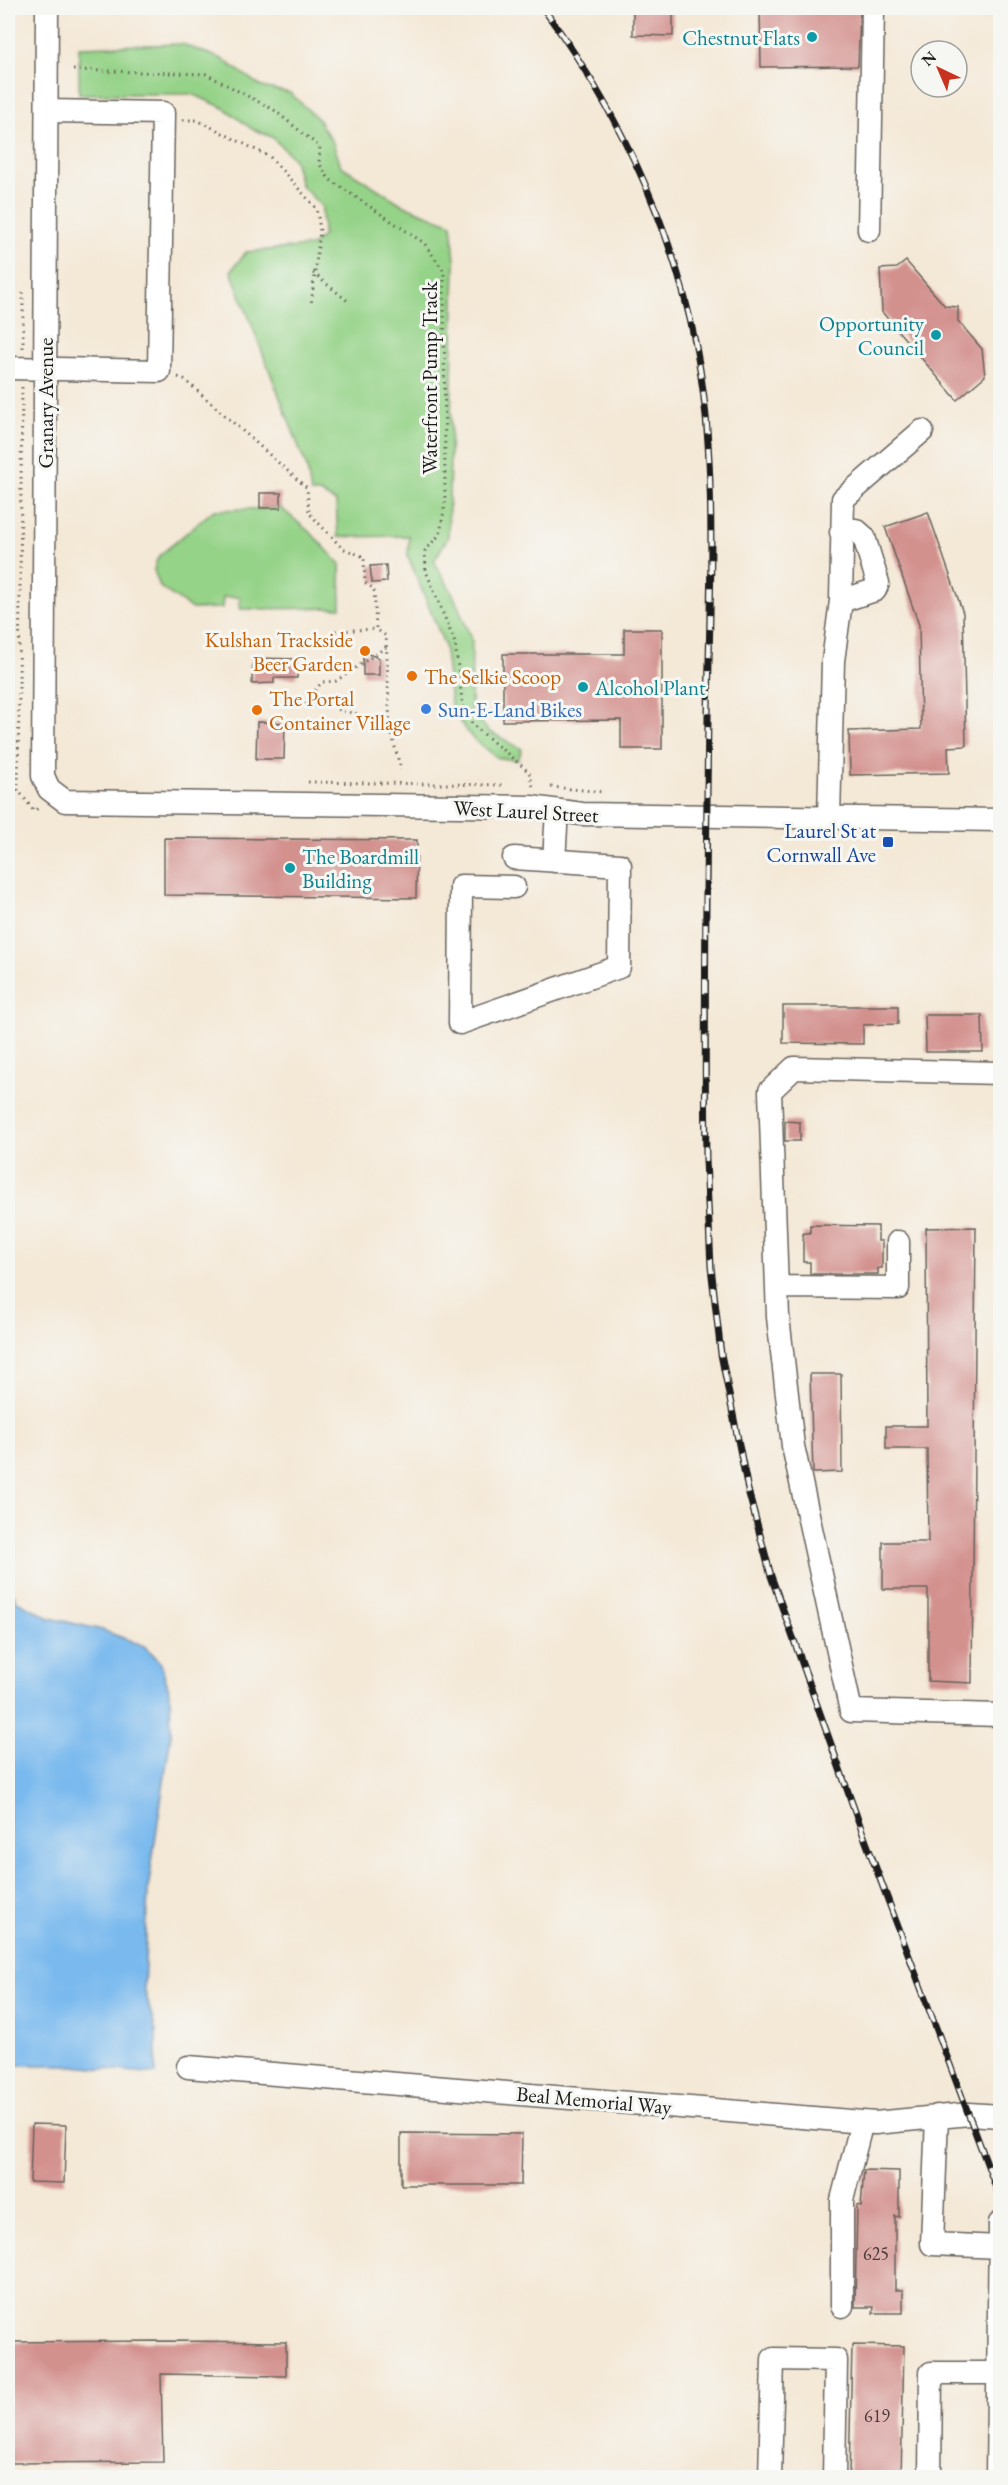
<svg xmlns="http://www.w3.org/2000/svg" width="1008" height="2485" font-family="'EB Garamond',serif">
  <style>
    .green { fill: #95d388; stroke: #587852; stroke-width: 1.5 }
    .water { fill: #79b9ee; stroke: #4a6a85; stroke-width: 1.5 }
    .building { fill: #d3918e }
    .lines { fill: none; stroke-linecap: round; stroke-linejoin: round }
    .minor-casing { stroke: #68635d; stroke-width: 25 }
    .path { stroke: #68635d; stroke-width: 3; stroke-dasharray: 1.5 4.5; stroke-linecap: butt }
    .minor { stroke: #fff; stroke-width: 22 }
    .rail-casing { stroke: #1c1c1c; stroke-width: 7 }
    .rail { stroke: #f6f6f2; stroke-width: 4.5; stroke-dasharray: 14; stroke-linecap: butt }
    .culture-dot { fill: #0f9aa8; stroke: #f6f6f2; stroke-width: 2 }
    .food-dot { fill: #e8710a; stroke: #f6f6f2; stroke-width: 2 }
    .shop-dot { fill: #3f7fe0; stroke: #f6f6f2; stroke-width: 2 }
    .transit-dot { fill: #1a4fb4; stroke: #f6f6f2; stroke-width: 2 }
    .labels { text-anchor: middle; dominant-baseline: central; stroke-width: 6; stroke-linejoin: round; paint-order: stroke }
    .number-label { font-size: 18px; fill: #4a3938 }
    .culture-label { font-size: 21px; fill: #0d838f; stroke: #f6f6f2; text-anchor: end }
    .street-label { font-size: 21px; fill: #1c1c1c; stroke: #f6f6f2 }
    .food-label { font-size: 21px; fill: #c56008; stroke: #f6f6f2; text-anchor: start }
    .shop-label { font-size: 21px; fill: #366cbe; stroke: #f6f6f2; text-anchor: start }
    .transit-label { font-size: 21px; fill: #164399; stroke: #f6f6f2; text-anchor: end }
  </style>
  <rect width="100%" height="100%" fill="#f6f6f2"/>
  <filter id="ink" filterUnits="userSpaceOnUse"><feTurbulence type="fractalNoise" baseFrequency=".0167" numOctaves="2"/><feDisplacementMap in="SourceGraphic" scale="12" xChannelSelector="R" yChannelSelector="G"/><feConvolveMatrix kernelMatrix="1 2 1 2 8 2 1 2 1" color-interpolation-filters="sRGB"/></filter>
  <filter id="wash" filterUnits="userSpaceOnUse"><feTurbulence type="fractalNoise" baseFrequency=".008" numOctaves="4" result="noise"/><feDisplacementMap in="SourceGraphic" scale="24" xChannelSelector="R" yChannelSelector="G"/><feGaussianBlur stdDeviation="1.35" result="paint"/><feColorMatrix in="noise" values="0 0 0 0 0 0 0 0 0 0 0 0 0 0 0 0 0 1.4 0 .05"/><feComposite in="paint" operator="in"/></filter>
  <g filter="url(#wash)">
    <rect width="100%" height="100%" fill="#f4e8d6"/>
    <path class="green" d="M182,44l40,15 40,28 28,6 27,25 16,25 8,23 62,39 49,19 3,39 -7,274 -14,24 19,33 19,47 -1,69 17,21 34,18 -4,11 -20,-2 -26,-20 -20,-27 -8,-67 -36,-88 1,-20 -71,1 -2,-35 -16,-9h-9l-4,-25 -76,-197 15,-19 66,-6 11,-11 -1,-28 -21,-22 -7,-26 -22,-22 -20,-8 -28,-21 -32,-14h-113v-47z
      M281,508l31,26 28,30 1,44 -101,1v-12h-17l-1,11 -30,1 -32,-22 -6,-17 2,-8 4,-7 54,-45z"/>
    <path class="water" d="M8,1582l9,19 33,17 52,12 42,16 16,15 10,32 1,41 -23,155 -4,99 12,44v42l-93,-9h-55z"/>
    <g id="blocks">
      <path class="building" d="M633,8h40v28l-40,-1z
        M760,8h100l-2,58 -97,1z
        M906,261l39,45 13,1v14l24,28 3,27 -28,24 -75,-88 -2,-43 17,-1z
        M260,493h21v15h-21z
        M928,512l35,101 3,133 -18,1 1,26 -99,2 -1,-44 72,-2 -2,-104 -34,-98z
        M386,565l1,17 -15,1 -2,-17z
        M624,629h38v120h-41v-29l-118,1v-67h121z
        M363,652l16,6v17h-16z
        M253,658l45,1 -1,19h-23v5l-22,1z
        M257,722l28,1 -1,36h-28z
        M164,838l253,2 -1,58 -252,-3z
        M783,1006h115v18l-35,1v19l-80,-1z
        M925,1015h57l1,37h-57z
        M785,1121l15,1v19h-15z
        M810,1225l68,1v15h4v27h-4v6h-68v-12h-7v-29h7z
        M976,1227l-4,456 -44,-2v-92h-45v-47h45l-1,-93h-41v-23h41l-1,-198z
        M810,1374h31l1,98 -29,1z
        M32,2124l34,1 -2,58 -34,-1z
        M401,2133l121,1 -1,51h-120z
        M864,2170l35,1v46l-4,-1v74h8v23h-30l1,-6h-19l2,-102 4,1z
        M162,2341l124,1v34l-125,-2 2,88 -155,1v-121z
        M852,2345l52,1 -3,132h-52z"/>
    </g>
  </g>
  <g filter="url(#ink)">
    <use href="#blocks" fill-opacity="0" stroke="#68635d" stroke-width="1.5"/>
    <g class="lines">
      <defs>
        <path id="minor" d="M47,8l-4,768 6,13 16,12 466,6 51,7 418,6
          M869,230l4,-222
          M8,368l151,3 4,-258 -116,-2
          M841,532l15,-2 8,7 14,46 -3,7 -34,11
          M829,818l4,-157 8,-60 2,-102 79,-68
          M554,861l3,-50
          M514,887l-53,-1 -1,137 159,-56 1,-102 -106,-7
          M1000,1073l-206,-5 -24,23 8,226 15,129 58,265 149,4
          M777,1287l121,1v-46
          M188,2067l687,56 94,-9 31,2
          M937,2116l-5,128 68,3
          M842,2306v-106l20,-78
          M770,2478l3,-119 63,1 -2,118
          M930,2478l1,-105h68
          M997,2478l3,-255"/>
      </defs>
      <use href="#minor" class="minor-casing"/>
      <path class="path" d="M8,35l4,-4
        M8,66l4,3
        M73,70l133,4 68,36 46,37 -1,16 10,16 95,64 20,28 1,233 -5,30 -15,17 1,20 29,72 8,65 10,17 56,47 4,14
        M183,120h14l73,37 47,52 3,22 -9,74
        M8,138l3,-5
        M8,180l2,1
        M313,273l36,29
        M23,348v-60
        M178,377l6,2 123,109 2,25 33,35 22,9 1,26 9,6 2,40 10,7 4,92 11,42
        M22,387l-4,403 16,21 7,-5
        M335,631l41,-2
        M386,647l-50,34 -14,1 -17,21 1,5 26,-7 7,10 20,3 22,14h9
        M308,782l197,3
        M551,787l53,5"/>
      <use href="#minor" class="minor"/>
      <defs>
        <path id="rail" d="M543,8c93,127 156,275 165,435 6,91 1,183 0,275 -2,147 -4,295 -2,442l5,107 10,87 27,136 23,86 91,255 138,367"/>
      </defs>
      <use href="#rail" class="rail-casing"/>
      <use href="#rail" class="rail"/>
    </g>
  </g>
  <g class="culture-dot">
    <circle cx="812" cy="37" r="6"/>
    <circle cx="936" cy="335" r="6"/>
    <circle cx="583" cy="687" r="6"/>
    <circle cx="290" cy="868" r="6"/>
  </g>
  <g class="food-dot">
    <circle cx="365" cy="651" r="6"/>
    <circle cx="412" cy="676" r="6"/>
    <circle cx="257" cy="710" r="6"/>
  </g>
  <circle class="shop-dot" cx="426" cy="709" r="6"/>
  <rect class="transit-dot" x="882" y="836" width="12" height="12" rx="3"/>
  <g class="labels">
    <g class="number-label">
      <text x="876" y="2253">625</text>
      <text x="877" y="2415">619</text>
    </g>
    <g class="culture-label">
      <text x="800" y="37">Chestnut Flats</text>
      <text x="924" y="323">Opportunity<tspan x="924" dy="24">Council</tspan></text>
      <text x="595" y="687" text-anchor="start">Alcohol Plant</text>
      <text x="302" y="856" text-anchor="start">The Boardmill<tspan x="302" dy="24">Building</tspan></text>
    </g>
    <g class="street-label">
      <text transform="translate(429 378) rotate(-90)">Waterfront Pump Track</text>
      <text transform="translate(45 403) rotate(-90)">Granary Avenue</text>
      <text transform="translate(526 811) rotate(3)">West Laurel Street</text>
      <text transform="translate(594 2100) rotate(5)">Beal Memorial Way</text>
    </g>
    <g class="food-label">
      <text x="353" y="639" text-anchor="end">Kulshan Trackside<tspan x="353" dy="24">Beer Garden</tspan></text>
      <text x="424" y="676">The Selkie Scoop</text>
      <text x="269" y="698">The Portal<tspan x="269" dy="24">Container Village</tspan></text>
    </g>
    <g class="shop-label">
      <text x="438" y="709">Sun-E-Land Bikes</text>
    </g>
    <g class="transit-label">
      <text x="876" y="830">Laurel St at<tspan x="876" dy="24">Cornwall Ave</tspan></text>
    </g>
  </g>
  <rect width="1008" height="2485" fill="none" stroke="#f6f6f2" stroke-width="30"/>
  <g transform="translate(939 69) rotate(316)"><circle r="28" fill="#f6f6f2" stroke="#9f9f9c" stroke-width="1.5"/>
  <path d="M0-4.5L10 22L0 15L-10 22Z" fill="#c8321e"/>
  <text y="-9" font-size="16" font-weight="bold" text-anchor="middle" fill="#1c1c1c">N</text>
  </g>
</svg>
